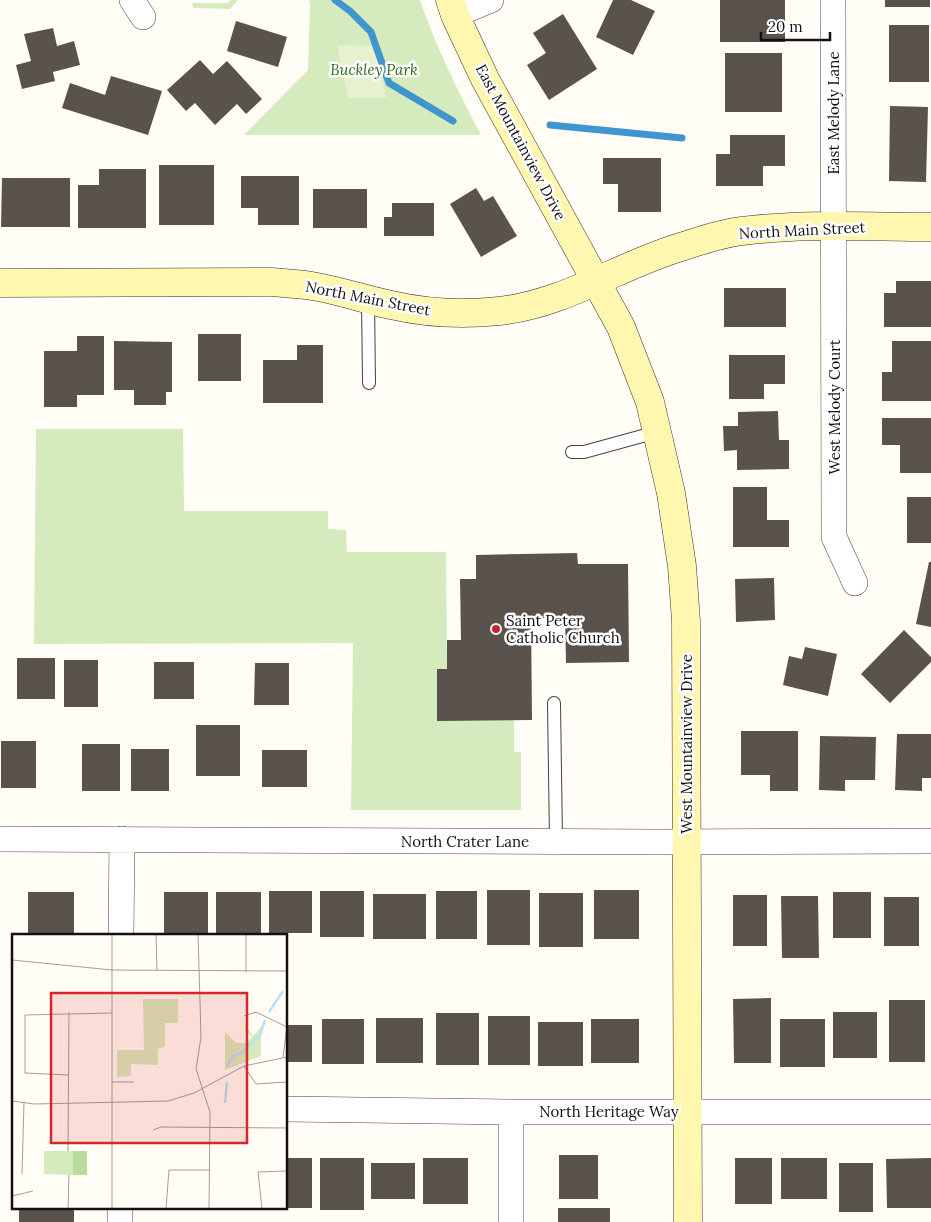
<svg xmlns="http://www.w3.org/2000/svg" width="931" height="1222" font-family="Lora,serif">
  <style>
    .green { fill: #d5ebbd }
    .pitch { fill: #e6f2cf }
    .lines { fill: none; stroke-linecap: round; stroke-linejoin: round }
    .stream { stroke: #3f96cf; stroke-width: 7 }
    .building { fill: #5a524d }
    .lane-casing { stroke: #444; stroke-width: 14 }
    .street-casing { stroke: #444; stroke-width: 26 }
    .secondary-casing { stroke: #333; stroke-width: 29 }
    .lane { stroke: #fff; stroke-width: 12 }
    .street { stroke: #fff; stroke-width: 25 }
    .secondary { stroke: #fff6b0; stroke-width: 28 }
    .poi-dot { fill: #c4262e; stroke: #fff; stroke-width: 2 }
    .labels { text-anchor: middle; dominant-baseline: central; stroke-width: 5; stroke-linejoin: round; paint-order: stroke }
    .park-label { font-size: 15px; font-style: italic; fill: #2f6b1f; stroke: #fff }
    .street-label { font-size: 15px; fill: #111; stroke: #fff }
    .poi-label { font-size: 15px; fill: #111; stroke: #fff; text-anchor: start }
    .inset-river { fill: none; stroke: #b9e0f7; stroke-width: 2.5 }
    .inset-road { fill: none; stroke: #a09f9a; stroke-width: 1 }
    .view { fill: #d62828; fill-opacity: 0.15; stroke: #d62828; stroke-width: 2.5 }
    .inset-edge { fill: none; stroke: #111; stroke-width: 2.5 }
  </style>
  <rect width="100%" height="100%" fill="#fffdf5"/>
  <path class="green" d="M231,0h7l-8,9 -37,-1 -1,-5h36z
    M308,0h112c16,47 38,91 61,135h-237l64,-65 2,-68z
    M36,429h147l1,82h144v18l18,1 1,22h99l1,117h-10l77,51v32h7v58h-170l2,-167 -319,1z"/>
  <path class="pitch" d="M337,45l38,1 11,52h-38z"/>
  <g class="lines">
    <path class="stream" d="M335,0l15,11 21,21 18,51 64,38
      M550,125l132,13"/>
  </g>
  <path class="building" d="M613,0h18l24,11 -22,44 -37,-18z
    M720,0h65v42h-65z
    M885,0h45v7h-45z
    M563,14l34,55 -48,31 -22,-35 19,-12 -13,-20z
    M236,21l51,16 -9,30 -51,-16z
    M889,25h40v57h-40z
    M53,28l4,18 17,-5 6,24 -27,7 2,9 -33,8 -6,-24 15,-4 -7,-27z
    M725,53h57v59h-57z
    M200,60l13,14 14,-13 35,38 -16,15 -9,-10 -22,21 -20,-22 -9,8 -19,-21z
    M111,76l51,15 -14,44 -86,-27 8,-25 35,12z
    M890,106l38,1 -2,75 -37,-1z
    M730,135h55v31h-22v20h-47v-32h14z
    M603,158h58v54h-43v-28h-15z
    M159,165h55v60h-55z
    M99,169h47v59h-68v-43h21z
    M241,176h58v49h-41v-17h-17z
    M2,178h68v49h-69z
    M476,188l8,13 9,-5 24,40 -36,21 -31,-53z
    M313,189h54v39h-54z
    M392,203h42v33h-50v-19h8z
    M896,281h35v46h-47v-34h12z
    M724,288h62v39h-62z
    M198,334h43v47h-43z
    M77,336h27v59h-27v12h-33v-56h33z
    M114,341l58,1v50h-6v13h-32v-15h-20z
    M892,341h39v60h-49v-29h10z
    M297,345h26v58h-60v-43h34z
    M729,355h56v29h-21v15h-35z
    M778,411l1,29h10v29l-52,1v-20l-13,1 -1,-25h15v-14z
    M882,418h49v55h-31v-28h-18z
    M733,487h34v33h22v27h-56z
    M907,497h24v46h-24z
    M577,553l1,11h50l1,98 -63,1 -1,-45h-34l1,102 -95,1v-52h10v-29h14l-1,-61h16v-24z
    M929,562h2v65l-15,-3z
    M774,578l1,42 -39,2 -1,-43z
    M904,630l27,27v5l-41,41 -29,-29z
    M805,647l32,7 -9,42 -45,-11 6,-29 13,3z
    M17,658h38v41h-38z
    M64,660h34v47h-34z
    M154,662h40v37h-40z
    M255,663h34v42h-35z
    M196,725h44v51h-44z
    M741,731h57v60h-28v-16h-29z
    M897,734h34v44h-9v13l-27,-1z
    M820,736l56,1 -1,43h-30v11l-26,-1z
    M1,741h35v47h-35z
    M82,744h38v47h-38z
    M131,749h38v42h-38z
    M262,750h45v37h-45z
    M487,890h43v55h-43z
    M594,890h45v49h-45z
    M269,891h43v42h-43z
    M320,891h44v46h-44z
    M436,891h41v48h-41z
    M28,892h46v44h-46z
    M164,892h44v44h-44z
    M216,892h45v44h-45z
    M833,892h38v46h-38z
    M539,893h44v54h-44z
    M373,894h53v45h-53z
    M733,895h34v51h-34z
    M781,896h37l1,62h-37z
    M884,897h35v49h-35z
    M771,998v65h-37l-1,-64z
    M889,1000h36v62h-36z
    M833,1012h44v46h-44z
    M436,1013h43v52h-43z
    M488,1016h42v49h-42z
    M376,1018h47v45h-47z
    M322,1019h42v45h-42z
    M591,1019h48v44h-48z
    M780,1019h45v48h-45z
    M538,1022h45v44h-45z
    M286,1025h26v37h-26z
    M559,1155h39v44h-39z
    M286,1158h26v50h-26z
    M320,1158h44v52h-44z
    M423,1158h45v46h-45z
    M735,1158h37v46h-37z
    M781,1158h46v41h-46z
    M931,1158v50h-44l-1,-49z
    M371,1163h44v36h-44z
    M839,1163h34v49h-34z
    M19,1208h55v14h-55z
    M558,1208h52v14h-52z"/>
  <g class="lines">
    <defs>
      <path id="lane" d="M368,300l1,83
        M572,452h12l73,-20
        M554,703l2,138"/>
      <path id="street" d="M132,0l11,17
        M833,0l1,537 21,46
        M455,15l36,-15
        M0,839l658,3 273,-1
        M121,936l1,-97
        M286,1109l225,3h420
        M511,1112v110
        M120,1208v14"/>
      <path id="secondary" d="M450,0l5,15 30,64 136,248 29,75 21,91 11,73 4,55 2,601
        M0,283l272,-1c11,1 23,2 34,3 29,4 56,14 85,20 35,8 72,10 108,6 67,-7 122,-47 185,-65 18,-6 39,-13 58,-15 63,-8 126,-4 189,-4"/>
    </defs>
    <use href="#lane" class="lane-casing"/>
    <use href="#street" class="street-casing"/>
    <use href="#secondary" class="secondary-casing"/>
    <use href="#lane" class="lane"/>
    <use href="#street" class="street"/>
    <use href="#secondary" class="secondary"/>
  </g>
  <circle class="poi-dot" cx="496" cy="629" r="5"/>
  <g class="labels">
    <g class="park-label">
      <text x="374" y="69">Buckley Park</text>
    </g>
    <g class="street-label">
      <text transform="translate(833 113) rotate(-90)">East Melody Lane</text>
      <text transform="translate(521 142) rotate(62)">East Mountainview Drive</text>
      <text transform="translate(802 230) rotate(-3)">North Main Street</text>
      <text transform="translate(368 298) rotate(11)">North Main Street</text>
      <text transform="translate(834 407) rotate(-90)">West Melody Court</text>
      <text transform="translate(686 744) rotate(-90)">West Mountainview Drive</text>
      <text x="465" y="841">North Crater Lane</text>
      <text x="609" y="1111">North Heritage Way</text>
    </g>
    <g class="poi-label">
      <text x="506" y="620">Saint Peter<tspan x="506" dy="17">Catholic Church</tspan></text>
    </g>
  </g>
  <g transform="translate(12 934)">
    <rect width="275" height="275" fill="#fffdf5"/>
    <path d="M131,65h35v24h-13v23l-7,3v16l-27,-1v12l-14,1v-27h27zM233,90l8,12 8,-9v29l-36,14v-38l11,11h10l6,-6 -7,-7zM32,217h29v24l-29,-1z" fill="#d5ebbd"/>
    <path d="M61,217h14v24h-14z" fill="#b9dc9c"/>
    <path class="inset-river" d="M257,78l14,-21M215,132l6,-10 9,-3 18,-18 5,-15M213,169l2,-21"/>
    <path class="inset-road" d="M144,0l1,37M186,0l3,103 -5,32 14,43 -1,97M234,0v38M0,26l100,10 175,1M232,82l12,-4 31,15M271,123l4,-30M232,132l12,18 31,-2M56,141l-43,-2v-58l87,-2M100,148h22M0,167l22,3 134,-3 26,-8 50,-27 43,-9M141,196l8,-3 126,1M56,217l1,-139M10,240l2,-72M0,262l21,-5M56,275l1,-34M100,275v-275M154,275l3,-39h41M250,275l-4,-37 29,-1"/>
    <path class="view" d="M39,59h196v150h-196z"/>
    <rect width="275" height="275" class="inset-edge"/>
  </g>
  <path d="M761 32v8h69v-8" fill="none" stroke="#111111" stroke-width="2.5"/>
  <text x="768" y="32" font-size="15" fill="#111111" stroke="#ffffff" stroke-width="4" paint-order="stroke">20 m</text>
</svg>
